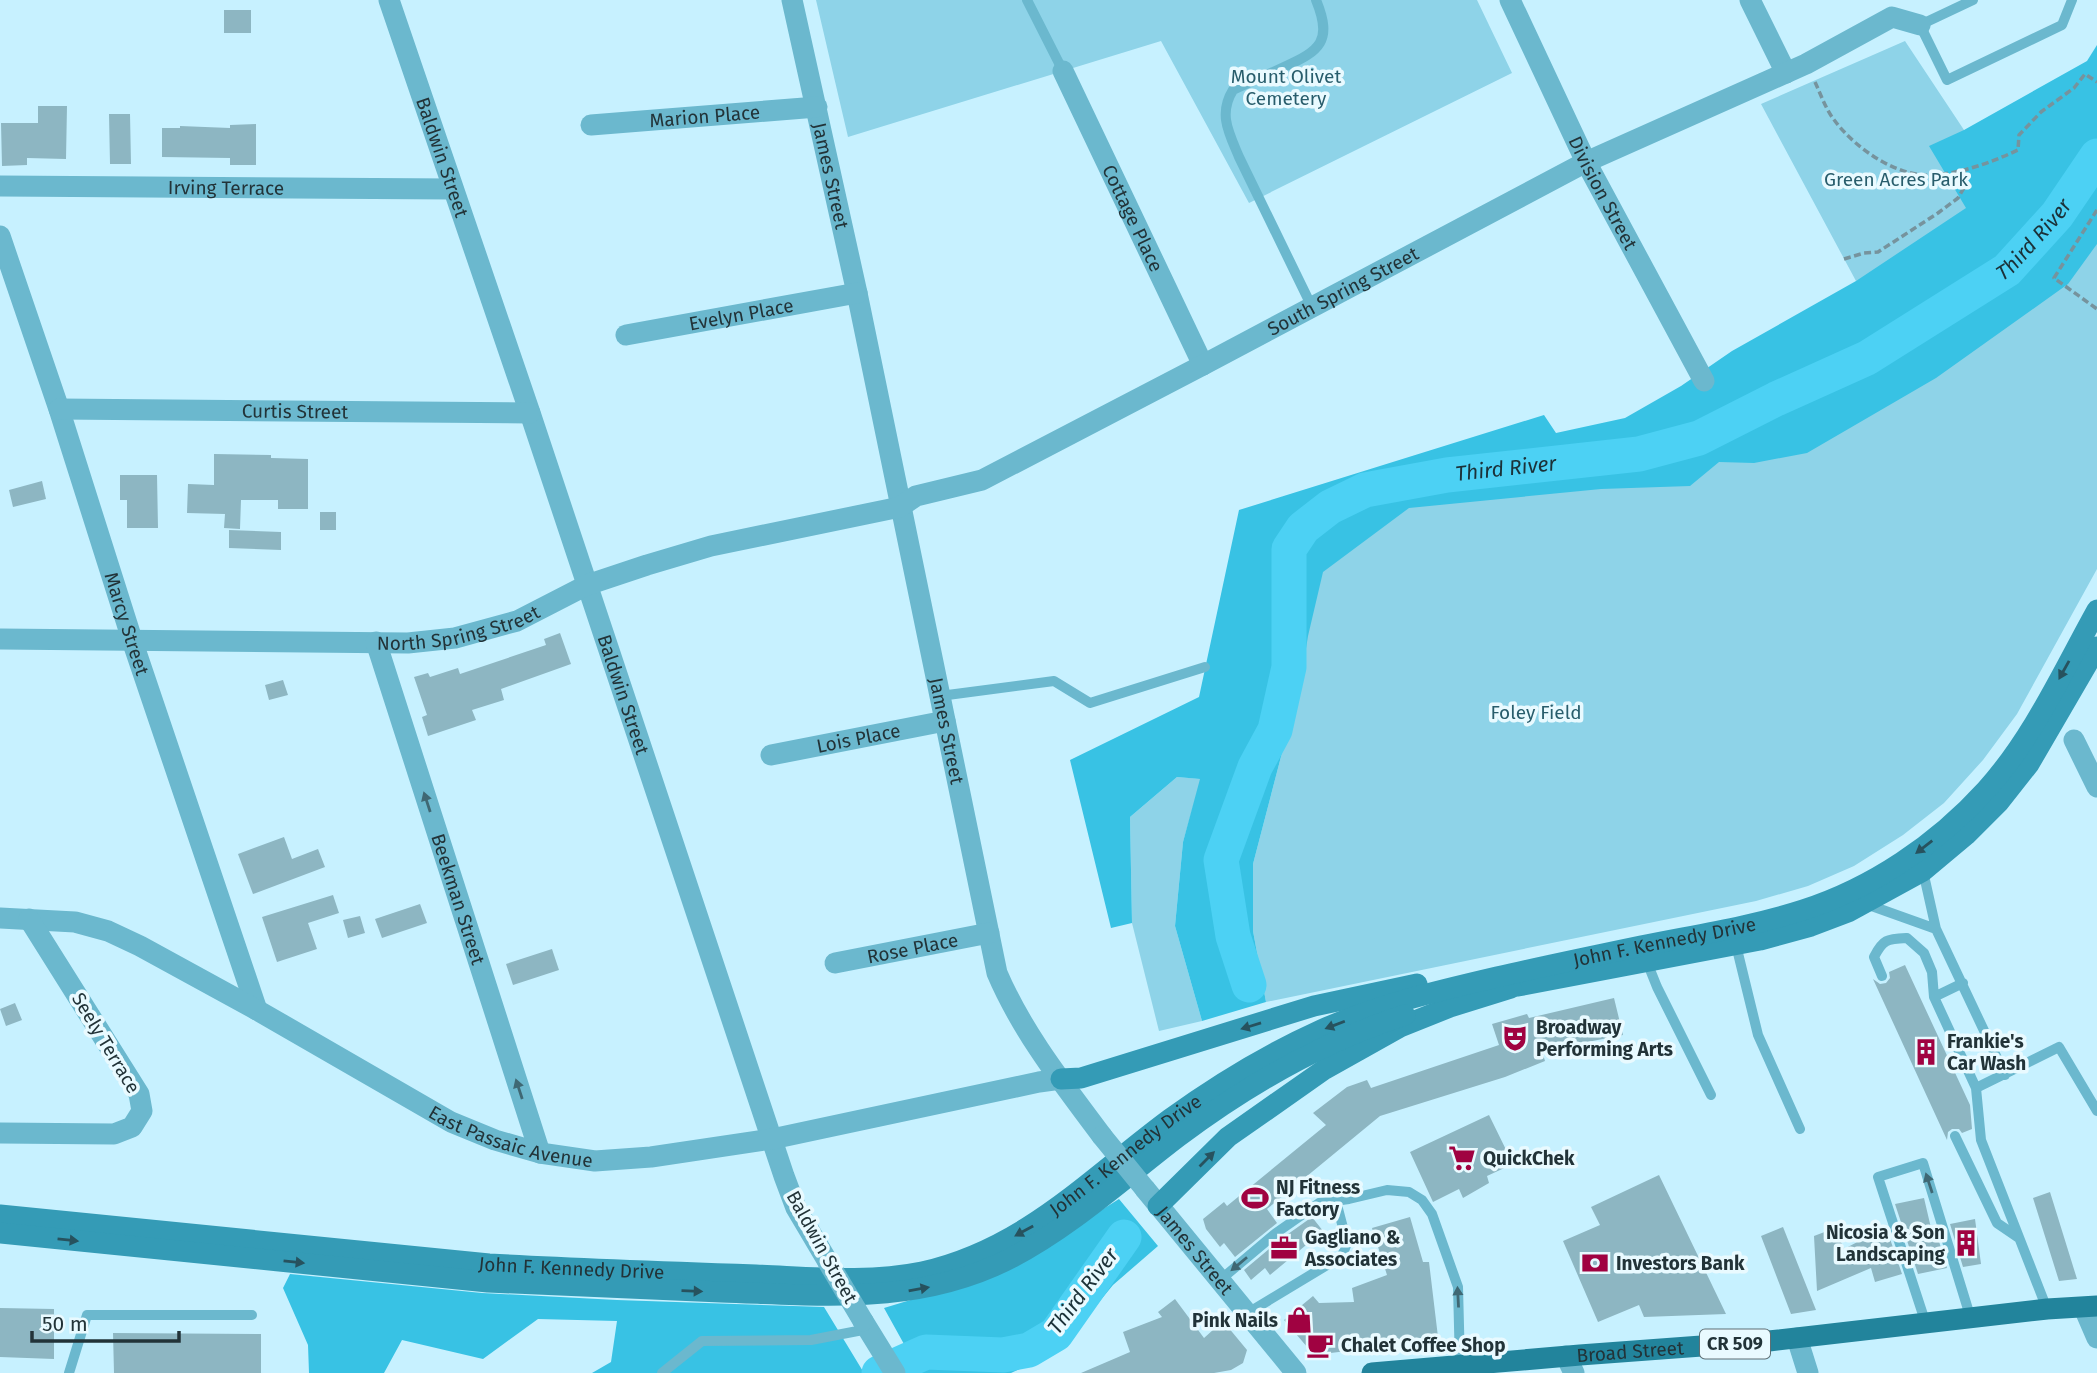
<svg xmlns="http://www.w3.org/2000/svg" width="2097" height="1373" font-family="'Fira Sans',sans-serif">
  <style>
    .green { fill: #8ed3e8 }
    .forest { fill: #38c2e4 }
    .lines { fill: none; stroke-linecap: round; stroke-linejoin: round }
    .river { stroke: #4cd1f4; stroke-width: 35 }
    .building { fill: #8db6c2 }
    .path { stroke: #76939d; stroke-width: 3.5; stroke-dasharray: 7 3.5; stroke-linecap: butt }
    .lane { stroke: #6bb8ce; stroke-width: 10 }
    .street { stroke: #6bb8ce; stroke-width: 21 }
    .secondary { stroke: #349bb6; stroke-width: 21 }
    .primary { stroke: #22849c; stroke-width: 21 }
    .street-bridge { stroke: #6bb8ce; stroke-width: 21 }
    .oneway { fill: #27525e }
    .oneway2 { fill: #3f6874 }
    .labels { text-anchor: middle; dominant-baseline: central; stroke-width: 7; stroke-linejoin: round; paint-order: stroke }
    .shield { fill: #e9faff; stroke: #5e6f74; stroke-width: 2 }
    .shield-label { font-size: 18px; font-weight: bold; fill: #223338 }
    .park-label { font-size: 19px; fill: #285d6c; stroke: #e9faff }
    .street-label { font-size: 19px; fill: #223338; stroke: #e9faff }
    .poi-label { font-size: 19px; font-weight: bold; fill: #223338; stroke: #e9faff; text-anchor: start }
    .water-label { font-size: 21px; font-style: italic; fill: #1b3138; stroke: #e9faff }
  </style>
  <rect width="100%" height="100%" fill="#c7f1ff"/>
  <path class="green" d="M816,0h661l35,73 -263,130 -88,-162 -313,96z
    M1905,41l120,181 -169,59 -95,-177z
    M2097,170v399l-80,145 -34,46 -39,43 -41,32 -49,31 -46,20 -52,15 -490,101 -13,-71v-67l48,-184 -3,-138 56,-41 328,-39z
    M1177,777l24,2 -18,63 -8,84 27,95 -43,10 -27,-108 -2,-106z"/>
  <path class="forest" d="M2097,45v199l-29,40 -132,94 -129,75 -53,10 -35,-1 -29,24 -89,3 -192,19 -86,64 -15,64 -7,44 -48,184v67l13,71 -64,19 -27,-95 8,-84 17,-63 -23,-2 -47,40 2,106 -21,5 -41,-168 129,-63 40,-187 305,-95 12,18 69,-15 56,-32 51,-35 124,-70 110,-73 -37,-62 35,-16 123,-69z
    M1119,1199l39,47 -45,39 -54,66 -48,22h-91l-36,-65 119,-36z
    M290,1274l192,19 135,7 207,7 40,66h-272l19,-11 6,-41 -79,-2 -55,40 -81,-19 -18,33h-75l-1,-28 -25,-57z"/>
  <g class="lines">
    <g class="river">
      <path id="s1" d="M1249,985l-16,-49 -12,-76 34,-93 20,-37 14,-63v-118l14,-21 27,-21 35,-17 82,-15 192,-21 60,-16 77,-39 91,-41 140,-88 50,-55 40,-59"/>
      <path d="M879,1373l47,-21 77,3 26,-5 27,-16 68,-97"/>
    </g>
  </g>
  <path class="building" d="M224,10h27v23h-27z
    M38,106h29l-1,53 -39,-1v7l-25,1 -1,-43h37z
    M109,114h21l1,50h-21z
    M256,124v41h-26v-7l-68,-1v-29h18v-2l50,2v-3z
    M214,454l57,1v3l37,1v50h-30v-9h-37l-1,29 -16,-1 1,-14 -38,-1 1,-29 26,1z
    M120,475h37l1,53h-31v-28h-7z
    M42,481l4,18 -33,8 -4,-17z
    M320,512h16v18h-16z
    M229,530l52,2v18l-52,-2z
    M560,633l11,31 -70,25 3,11 -32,10 4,10 -48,16 -6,-19 5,-2 -13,-38 14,-4 2,4 28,-9 2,6 86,-29 -2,-6z
    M283,680l5,15 -19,5 -4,-15z
    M284,837l8,22 26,-10 7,18 -72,27 -15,-40z
    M333,895l6,18 -31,10 9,26 -40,13 -15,-45z
    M420,904l7,19 -45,15 -7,-19z
    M360,916l5,17 -17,5 -5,-18z
    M552,949l7,21 -46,15 -7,-21z
    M1905,965l65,140 2,24 -10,4 -3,-4h-7l-4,3 -1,8 -74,-161 7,5 6,-1 4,-5 -1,-6z
    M1614,998l9,37 -81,16 3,10 -40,16 -125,39 -113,93 10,14 -42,34 -11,-14 -4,4 -14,-18 -3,-10 21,-17 3,4 99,-81 -13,-12 34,-26 20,-7 4,8 128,-43 -7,-21 35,-10 2,4z
    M15,1003l7,17 -16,6 -6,-17z
    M1489,1115l24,49 -26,12 2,7 -26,15 -4,-9 -26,13 -23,-50z
    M1659,1175l67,139 -82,3 -5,-12 -41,17 -35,-81 37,-16 -9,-18z
    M2050,1192l27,87 -18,2 -26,-83z
    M1924,1198l7,30h4l12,40 -29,6 -23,-70z
    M1312,1217l11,14 -53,44 -5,-7 -14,12 -7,-10 37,-31z
    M1410,1217l13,45h6l9,75 -34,5 1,2 -91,11 -30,-35 29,-24 6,7 35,-1 -2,-14 35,-13 -15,-47z
    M1975,1219l6,45 -18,3 -13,-43z
    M1783,1227l33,83 -25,4 -30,-78z
    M1886,1227l16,47 -27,8 -4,-14 -54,23 -3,-55 21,-8 9,21z
    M1175,1299l29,39 19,-17 24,29 -4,13 -12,7 -17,3h-133l49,-21 -7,-20 39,-15 -4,-5z
    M0,1308l54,1v50l-54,-2z
    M113,1333l148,1v39h-147z"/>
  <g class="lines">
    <path class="path" d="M1815,82c6,13 11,28 20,39 21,28 64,58 101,54 29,-3 56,-13 82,-25l1,-15 22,-23 33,-24 11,-14 12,8
      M2097,210l-43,68 43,31
      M1844,259l20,-6 14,-1 60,-39 20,-15 7,-12 -1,-17"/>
    <path class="lane" d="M1027,0l36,71
      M1973,0l-53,25 27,55 115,-55 10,-25
      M1312,307l-73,-150c-10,-24 -21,-43 -6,-67 17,-8 34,-15 51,-23 36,-16 49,-26 32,-67
      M940,696l114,-15 36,22 115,-36
      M1923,871l13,58 69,146
      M1866,904l70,25
      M1736,945l22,90 42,94
      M1647,962l10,25 54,108
      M1882,976l-8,-19c9,-18 13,-18 33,-19l17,15 8,19 2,25 42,91 5,52 66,169
      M1934,997l29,-14
      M1976,1088l83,-41 38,64
      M1955,1136l42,87 22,15
      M1219,1281l57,-48 43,-30 30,-4 38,-9 22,2 13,8 10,14 26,73 2,78
      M1246,1314l96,-58 5,-13 -11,-42
      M1926,1324l-48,-147 45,-14 48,156
      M69,1373l18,-58h165
      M662,1373l40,-32 109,-1 57,-11"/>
    <g class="street">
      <path id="s2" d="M389,0l141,413 254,763 12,32 32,54"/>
      <path id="s3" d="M792,0l65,293 140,680c25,59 67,112 105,163"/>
      <path id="s4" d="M1510,0l76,162 118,219"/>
      <path d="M1750,0l36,73"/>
      <path id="s5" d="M1063,71l140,294"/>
      <path id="s6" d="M591,125l226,-18"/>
      <path id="s7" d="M0,186l453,3"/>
      <path id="s8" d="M0,236l59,173 76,240 122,361"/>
      <path id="s9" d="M626,335l231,-42"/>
      <path id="s10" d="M59,409l471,4"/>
      <path id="s11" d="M0,639l408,4 47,-5 62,-17 70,-36 60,-20 64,-19 189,-39 16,-11 66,-16 221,-115 383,-203 220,-98 86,-47 28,8"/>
      <path id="s12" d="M376,642l164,511"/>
      <path d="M2074,740l23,47"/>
      <path id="s13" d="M771,755l174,-34"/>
      <path id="s14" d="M0,918l75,4 33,9 32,15 117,64 194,112 44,18 45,13 55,8 56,-4 121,-18 267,-57 22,-3"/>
      <path id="s15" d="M835,963l154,-30"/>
      <path d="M0,1133l114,1 18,-7 10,-16 -3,-17 -110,-175"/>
      <path id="s16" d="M1145,1189l151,184"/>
      <path d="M2084,1308l13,30"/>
      <path d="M863,1321l32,52"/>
      <path d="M1797,1338l11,35"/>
      <path d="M1566,1356l8,17"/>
    </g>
    <g class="secondary">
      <path d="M1518,986l242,-46 51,-14 37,-14 75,-41 43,-36 33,-33 30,-38 68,-117"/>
      <path d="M1061,1079l20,-1 233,-72 103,-22"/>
      <path d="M1158,1206l70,-69 97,-68 75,-42 50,-20 61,-19"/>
      <path id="s17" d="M0,1215l489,49c89,5 178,8 267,11 54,2 112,8 166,-3 103,-23 167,-93 248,-153 47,-34 98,-65 151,-89 56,-25 116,-39 176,-53 48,-11 96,-21 144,-31 54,-11 109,-19 162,-36 69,-22 134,-66 183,-120 47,-52 77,-119 111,-180"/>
      <path d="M0,1233l488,49c77,4 155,7 233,10 101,3 197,14 290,-34 61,-32 112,-79 167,-121 68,-51 146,-96 227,-122"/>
    </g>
    <path class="primary" id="s18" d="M1372,1373l208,-18 189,-14 278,-32 50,-3"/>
    <path class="street-bridge" d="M1102,1136l43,53
      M828,1262l35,59"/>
  </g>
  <defs><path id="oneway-solid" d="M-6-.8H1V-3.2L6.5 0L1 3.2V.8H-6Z" transform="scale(1.75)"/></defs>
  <g class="oneway">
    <use href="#oneway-solid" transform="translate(2064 670) rotate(119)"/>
    <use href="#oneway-solid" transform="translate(1924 847) rotate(142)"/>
    <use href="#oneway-solid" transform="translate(1335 1025) rotate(159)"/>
    <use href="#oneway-solid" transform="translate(1251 1026) rotate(163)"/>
    <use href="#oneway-solid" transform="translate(1207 1159) rotate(-45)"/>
    <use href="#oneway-solid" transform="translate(1024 1231) rotate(151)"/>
    <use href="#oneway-solid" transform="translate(68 1240) rotate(6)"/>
    <use href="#oneway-solid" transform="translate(294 1262) rotate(6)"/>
    <use href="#oneway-solid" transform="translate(919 1289) rotate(-10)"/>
    <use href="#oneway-solid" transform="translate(692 1291) rotate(2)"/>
  </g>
  <g class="oneway2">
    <use href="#oneway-solid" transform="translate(427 802) rotate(-108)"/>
    <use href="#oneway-solid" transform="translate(519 1089) rotate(-108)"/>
    <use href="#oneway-solid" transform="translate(1929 1183) rotate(-108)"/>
    <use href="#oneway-solid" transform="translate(1239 1264) rotate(140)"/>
    <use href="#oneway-solid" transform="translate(1458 1297) rotate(-93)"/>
  </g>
  <defs>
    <symbol id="theatre-bare" viewBox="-9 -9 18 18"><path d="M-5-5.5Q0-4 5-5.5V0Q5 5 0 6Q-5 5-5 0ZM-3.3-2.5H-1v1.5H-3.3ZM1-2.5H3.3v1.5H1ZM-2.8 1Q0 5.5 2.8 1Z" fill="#a00241" stroke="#e9faff" stroke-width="2.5" paint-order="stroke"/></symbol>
    <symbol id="building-bare" viewBox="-9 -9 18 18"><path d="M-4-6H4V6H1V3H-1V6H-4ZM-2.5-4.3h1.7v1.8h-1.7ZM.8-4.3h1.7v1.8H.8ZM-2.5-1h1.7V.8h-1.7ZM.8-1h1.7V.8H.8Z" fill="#a00241" stroke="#e9faff" stroke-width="2.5" paint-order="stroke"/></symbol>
    <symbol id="supermarket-bare" viewBox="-9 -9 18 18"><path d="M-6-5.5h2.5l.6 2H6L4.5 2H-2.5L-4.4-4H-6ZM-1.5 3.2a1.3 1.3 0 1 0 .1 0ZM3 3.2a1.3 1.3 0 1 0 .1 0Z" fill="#a00241" stroke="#e9faff" stroke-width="2.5" paint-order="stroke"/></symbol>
    <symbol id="stadium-bare" viewBox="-9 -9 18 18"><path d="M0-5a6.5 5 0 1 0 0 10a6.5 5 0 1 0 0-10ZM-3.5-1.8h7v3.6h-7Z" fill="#a00241" stroke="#e9faff" stroke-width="2.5" paint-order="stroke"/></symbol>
    <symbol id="office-bare" viewBox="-9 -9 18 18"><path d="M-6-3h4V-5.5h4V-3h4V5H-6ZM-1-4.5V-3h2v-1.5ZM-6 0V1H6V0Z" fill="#a00241" stroke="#e9faff" stroke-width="2.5" paint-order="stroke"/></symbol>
    <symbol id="bank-bare" viewBox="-9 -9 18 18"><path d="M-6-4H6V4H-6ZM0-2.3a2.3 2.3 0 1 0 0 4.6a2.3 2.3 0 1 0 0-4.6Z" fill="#a00241" stroke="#e9faff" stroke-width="2.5" paint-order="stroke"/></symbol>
    <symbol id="shop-bare" viewBox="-9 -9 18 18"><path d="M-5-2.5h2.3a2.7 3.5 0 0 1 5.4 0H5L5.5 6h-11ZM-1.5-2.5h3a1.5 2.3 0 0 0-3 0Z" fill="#a00241" stroke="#e9faff" stroke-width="2.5" paint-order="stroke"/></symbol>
    <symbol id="cafe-bare" viewBox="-9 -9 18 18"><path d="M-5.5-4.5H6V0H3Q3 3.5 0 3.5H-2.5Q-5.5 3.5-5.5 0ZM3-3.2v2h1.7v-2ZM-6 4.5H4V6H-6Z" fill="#a00241" stroke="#e9faff" stroke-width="2.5" paint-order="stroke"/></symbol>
  </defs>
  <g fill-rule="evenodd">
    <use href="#theatre-bare" x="1496" y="1019" width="38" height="38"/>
    <use href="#building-bare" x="1907" y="1033" width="38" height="38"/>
    <use href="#supermarket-bare" x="1443" y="1139" width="38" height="38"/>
    <use href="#stadium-bare" x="1236" y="1179" width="38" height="38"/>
    <use href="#building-bare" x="1947" y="1224" width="38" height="38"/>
    <use href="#office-bare" x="1265" y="1229" width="38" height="38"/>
    <use href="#bank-bare" x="1576" y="1244" width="38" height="38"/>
    <use href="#shop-bare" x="1280" y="1301" width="38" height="38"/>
    <use href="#cafe-bare" x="1301" y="1326" width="38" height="38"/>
  </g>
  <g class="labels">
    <rect class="shield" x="1700" y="1329.5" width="70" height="29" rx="5"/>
    <g class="shield-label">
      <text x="1735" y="1344">CR 509</text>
    </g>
    <g class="park-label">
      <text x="1286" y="76">Mount Olivet<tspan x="1286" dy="22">Cemetery</tspan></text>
      <text x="1896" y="179">Green Acres Park</text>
      <text x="1536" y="712">Foley Field</text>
    </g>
    <g class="street-label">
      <text stroke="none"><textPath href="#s6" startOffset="114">Marion Place</textPath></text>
      <text stroke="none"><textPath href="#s2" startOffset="166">Baldwin Street</textPath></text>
      <text stroke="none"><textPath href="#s3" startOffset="180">James Street</textPath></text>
      <text stroke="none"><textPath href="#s7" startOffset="226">Irving Terrace</textPath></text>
      <text stroke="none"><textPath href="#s4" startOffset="214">Division Street</textPath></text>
      <text stroke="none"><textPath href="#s5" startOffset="163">Cottage Place</textPath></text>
      <text stroke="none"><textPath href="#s11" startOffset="1416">South Spring Street</textPath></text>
      <text stroke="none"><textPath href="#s9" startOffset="117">Evelyn Place</textPath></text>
      <text stroke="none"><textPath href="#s10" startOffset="236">Curtis Street</textPath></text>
      <text stroke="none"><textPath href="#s8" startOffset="408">Marcy Street</textPath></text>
      <text stroke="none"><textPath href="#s11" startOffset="460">North Spring Street</textPath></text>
      <text stroke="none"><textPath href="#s2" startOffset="733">Baldwin Street</textPath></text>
      <text stroke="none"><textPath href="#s3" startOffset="747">James Street</textPath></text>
      <text stroke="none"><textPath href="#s13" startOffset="89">Lois Place</textPath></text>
      <text stroke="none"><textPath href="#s12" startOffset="270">Beekman Street</textPath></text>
      <text stroke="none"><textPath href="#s17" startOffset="1750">John F. Kennedy Drive</textPath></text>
      <text stroke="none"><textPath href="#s15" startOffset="79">Rose Place</textPath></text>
      <text transform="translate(106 1043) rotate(59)">Seely Terrace</text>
      <text stroke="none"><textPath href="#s14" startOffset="564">East Passaic Avenue</textPath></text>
      <text stroke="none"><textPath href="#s17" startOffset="1162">John F. Kennedy Drive</textPath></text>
      <text transform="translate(822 1247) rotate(61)">Baldwin Street</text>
      <text stroke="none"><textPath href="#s16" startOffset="79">James Street</textPath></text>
      <text stroke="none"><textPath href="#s17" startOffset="574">John F. Kennedy Drive</textPath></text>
      <text stroke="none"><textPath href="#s18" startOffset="259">Broad Street</textPath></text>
    </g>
    <g class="poi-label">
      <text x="1536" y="1027">Broadway<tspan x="1536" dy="22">Performing Arts</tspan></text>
      <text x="1947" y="1041">Frankie's<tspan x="1947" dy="22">Car Wash</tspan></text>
      <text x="1483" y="1158">QuickChek</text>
      <text x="1276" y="1187">NJ Fitness<tspan x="1276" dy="22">Factory</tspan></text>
      <text x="1945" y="1232" text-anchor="end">Nicosia &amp; Son<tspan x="1945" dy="22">Landscaping</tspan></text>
      <text x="1305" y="1237">Gagliano &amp;<tspan x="1305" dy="22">Associates</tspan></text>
      <text x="1616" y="1263">Investors Bank</text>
      <text x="1278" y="1320" text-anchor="end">Pink Nails</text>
      <text x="1341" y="1345">Chalet Coffee Shop</text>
    </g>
    <g class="water-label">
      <text stroke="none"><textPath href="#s1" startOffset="1281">Third River</textPath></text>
      <text stroke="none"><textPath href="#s1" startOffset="693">Third River</textPath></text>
      <text transform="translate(1083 1291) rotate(-53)">Third River</text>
    </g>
  </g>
  <path d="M32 1331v10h147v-10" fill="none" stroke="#223338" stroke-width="3.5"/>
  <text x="42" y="1331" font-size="21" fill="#223338" stroke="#e9faff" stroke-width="5" paint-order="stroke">50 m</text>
</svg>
